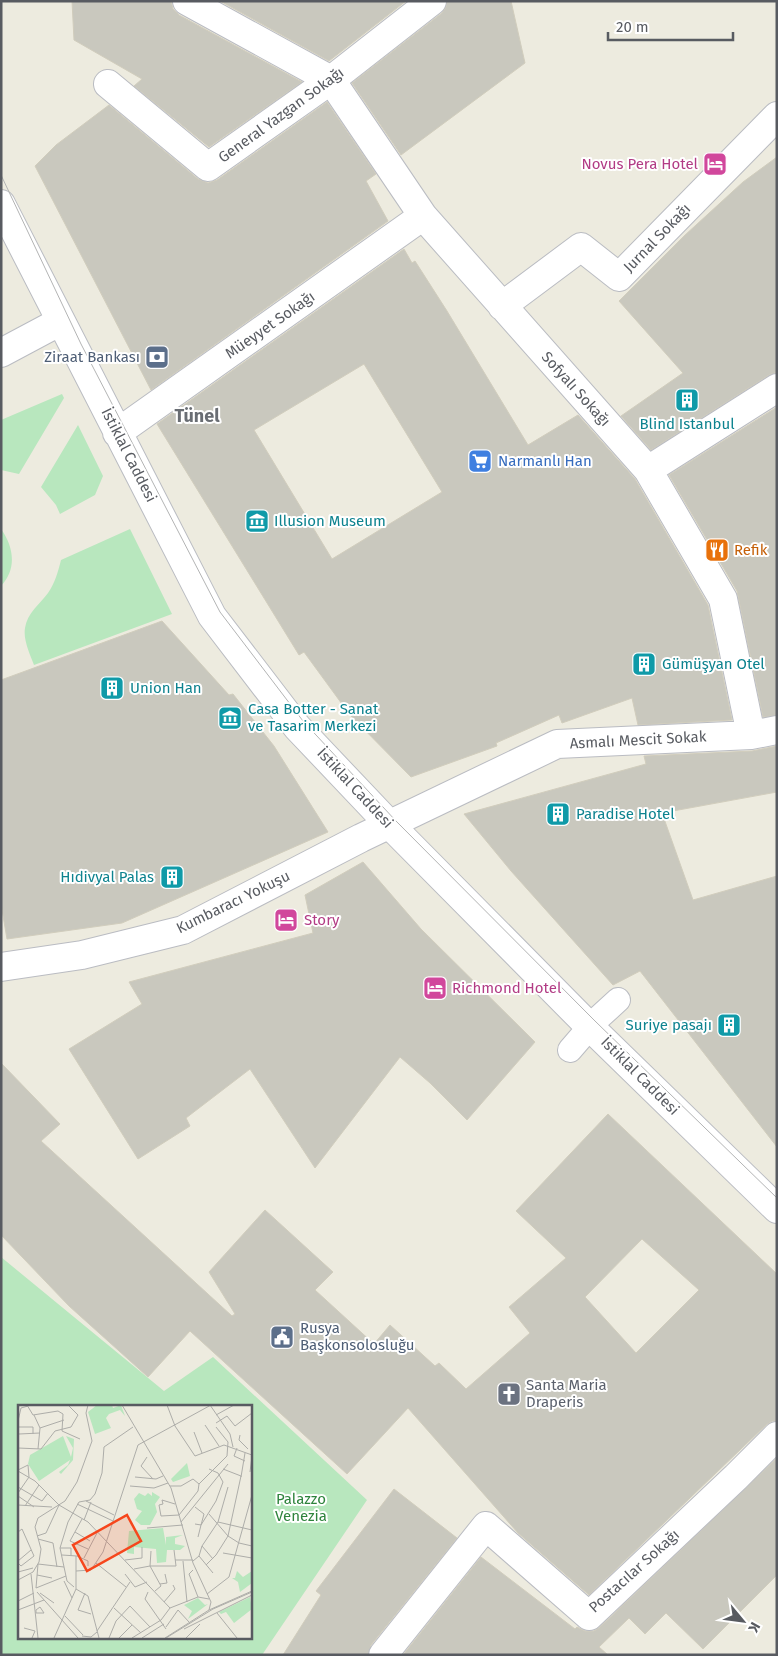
<svg xmlns="http://www.w3.org/2000/svg" width="778" height="1656" viewBox="0 0 778 1656" font-family="'Fira Sans',sans-serif">
<style>
.green{fill:#b8e7be;fill-rule:evenodd}
.building{fill:#c9c8be;stroke:#d1cdbd;fill-rule:evenodd}
.lines{fill:none;stroke-linecap:round;stroke-linejoin:round}
.lane-casing{stroke:#babcc2;stroke-width:26}
.street-casing{stroke:#babcc2;stroke-width:30}
.lane{stroke:#fff;stroke-width:24}
.street{stroke:#fff;stroke-width:28}
.tram{stroke:#b3b4b4;stroke-width:1}
.labels{text-anchor:middle;dominant-baseline:central;stroke-width:4;stroke-linejoin:round;paint-order:stroke}
.street-label{font-size:15px;fill:#585b61;stroke:#fff}
.hotel-label{font-size:15px;fill:#b23c85;stroke:#fff;text-anchor:start}
.service-label{font-size:15px;fill:#4e5e75;stroke:#fff;text-anchor:end}
.culture-label{font-size:15px;fill:#0d838f;stroke:#fff;text-anchor:start}
.shop-label{font-size:15px;fill:#366cbe;stroke:#fff;text-anchor:start}
.food-label{font-size:15px;fill:#c56008;stroke:#fff;text-anchor:start}
.worship-label{font-size:15px;fill:#5b616d;stroke:#fff;text-anchor:start}
.park-label{font-size:15px;fill:#2e833c;stroke:#fff}
.quarter-label{font-size:18px;font-weight:bold;fill:#696d73;stroke:#fff}
.inset-road{fill:none;stroke:#adada9;stroke-width:1}
.view{fill:#f6461c;fill-opacity:0.15;stroke:#f6461c;stroke-width:2.5}
.inset-edge{fill:none;stroke:#585b61;stroke-width:2.5}
</style>
<rect width="100%" height="100%" fill="#edebdf"/>
<path class="green" d="M62,394L64,398L19,474L1,470V420Z
M78,425L103,476L95,495L60,514L56,505L41,487Z
M1,529C14,547 17,569 1,586Z
M130,529L172,614L34,665C30,654 23,640 25,628C27,613 40,604 48,593C55,583 58,572 61,560Z
M1,1257L164,1391L213,1357L367,1500L262,1655H1ZM19,1406H250V1637H19Z"/>
<path class="building" d="M72,1H171L173,9L179,15L302,82L209,147L134,86L142,79L74,40Z
M220,1H406L329,61Z
M447,1H511L525,63L401,155L352,83L442,13L446,7Z
M327,102L376,174L366,181L388,221L151,390L35,166L56,145L109,105L198,179L208,183L217,180Z
M777,157V372L769,375L651,450L621,416L683,373L619,301L684,236L743,182Z
M404,249L412,263L415,261L447,311L528,445L578,415L635,479L708,605L732,720L638,725L632,698L562,723L559,715L496,743L497,746L411,777L350,715L304,652L299,655L157,424ZM364,364L442,492L332,559L254,430Z
M777,407V715L763,717L737,591L669,475Z
M162,621L229,695L233,694L274,746L328,832L122,923L7,939L1,904V680Z
M777,746V792L662,813L693,900L777,876V1147L640,971L613,985L511,871L464,814L646,764L644,756L752,751Z
M363,862L421,929L535,1042L467,1120L430,1083L400,1057L315,1168L250,1069L186,1118L190,1126L138,1159L69,1049L142,1004L129,982L313,933L305,895Z
M1,1063L60,1124L41,1141L232,1316L235,1314L209,1272L265,1210L333,1272L315,1290L374,1344L390,1325L435,1366L439,1363L466,1389L530,1333L509,1307L566,1258L516,1211L608,1114L777,1274V1421H772L766,1425L589,1595L518,1533L408,1408L347,1474L190,1331L148,1377L69,1306L1,1235ZM642,1239L699,1290L636,1353L585,1297Z
M777,1458V1575L703,1649L666,1613L645,1634L629,1618L599,1647L608,1655H403L481,1557L575,1629L577,1627L585,1631H594L600,1627Z
M394,1489L457,1538L371,1645L368,1655H283L321,1595L316,1591Z"/>
<g class="lines">
<g class="lane-casing">
<path id="lane" d="M570,1050L595,1021L618,1000"/>
</g>
<g class="street-casing">
<path id="street" d="M187,1L331,80L423,216L648,470L723,599L751,735
M108,84L208,167L331,80L432,1
M1,204L212,616L297,727L389,824L590,1027L777,1209
M502,306L581,247L619,277L777,116
M1,353L61,321
M117,433L423,216
M648,470L777,388
M1,967L82,955L183,930L361,838L557,744L751,735L777,730
M383,1655L486,1526L589,1616L736,1477L777,1436"/>
</g>
<use href="#lane" class="lane"/>
<use href="#street" class="street"/>
<path class="tram" d="M1,175L81,344L220,612L303,721L396,821L595,1021L777,1198"/>
</g>
<defs>
<g id="hotel-square" transform="scale(1.25)"><rect x="-9" y="-9" width="18" height="18" rx="4" fill="#d1479c" stroke="#fff"/><path d="M-6-4.5h1.5V1H6V5H4.5V3h-9V5H-6ZM-4 0a1.8 1.8 0 1 1 3.6 0ZM.5 0V-2.5h3Q6-2.5 6 0Z" fill="#fff"/></g>
<g id="bank-square" transform="scale(1.25)"><rect x="-9" y="-9" width="18" height="18" rx="4" fill="#5c6f8a" stroke="#fff"/><path d="M-6-4H6V4H-6ZM0-2.3a2.3 2.3 0 1 0 0 4.6a2.3 2.3 0 1 0 0-4.6Z" fill="#fff"/></g>
<g id="building-square" transform="scale(1.25)"><rect x="-9" y="-9" width="18" height="18" rx="4" fill="#0f9aa8" stroke="#fff"/><path d="M-4-6H4V6H1V3H-1V6H-4ZM-2.5-4.3h1.7v1.8h-1.7ZM.8-4.3h1.7v1.8H.8ZM-2.5-1h1.7V.8h-1.7ZM.8-1h1.7V.8H.8Z" fill="#fff"/></g>
<g id="supermarket-square" transform="scale(1.25)"><rect x="-9" y="-9" width="18" height="18" rx="4" fill="#3f7fe0" stroke="#fff"/><path d="M-6-5.5h2.5l.6 2H6L4.5 2H-2.5L-4.4-4H-6ZM-1.5 3.2a1.3 1.3 0 1 0 .1 0ZM3 3.2a1.3 1.3 0 1 0 .1 0Z" fill="#fff"/></g>
<g id="museum-square" transform="scale(1.25)"><rect x="-9" y="-9" width="18" height="18" rx="4" fill="#0f9aa8" stroke="#fff"/><path d="M0-6L6-3V-2H-6V-3ZM-5-1h2V3h-2ZM-1-1h2V3h-2ZM3-1h2V3H3ZM-6 4H6V6H-6Z" fill="#fff"/></g>
<g id="restaurant-square" transform="scale(1.25)"><rect x="-9" y="-9" width="18" height="18" rx="4" fill="#e8710a" stroke="#fff"/><path d="M-5-6h1v4h1v-4h1v4h1v-4h1v5L-1.5 .5V6h-2V.5L-5-1ZM5-6V6H3V1.5H1.5Q1.5-4 5-6Z" fill="#fff"/></g>
<g id="civic-square" transform="scale(1.25)"><rect x="-9" y="-9" width="18" height="18" rx="4" fill="#5c6f8a" stroke="#fff"/><path d="M-.6-6.5H3V-4.5H.6V-3L4-1V1h2V6H-6V1h2V-1L-.6-3ZM-1.2 2.5V6h2.4V2.5Z" fill="#fff"/></g>
<g id="church-square" transform="scale(1.25)"><rect x="-9" y="-9" width="18" height="18" rx="4" fill="#6b7280" stroke="#fff"/><path d="M-1.2-6h2.4v3.5h3.3v2.4h-3.3V6h-2.4V-.1h-3.3v-2.4h3.3Z" fill="#fff"/></g>
</defs>
<g fill-rule="evenodd">
<use href="#hotel-square" x="715" y="164"/>
<use href="#bank-square" x="157" y="357"/>
<use href="#building-square" x="687" y="400"/>
<use href="#supermarket-square" x="480" y="461"/>
<use href="#museum-square" x="257" y="521"/>
<use href="#restaurant-square" x="717" y="550"/>
<use href="#building-square" x="644" y="664"/>
<use href="#building-square" x="112" y="688"/>
<use href="#museum-square" x="230" y="718"/>
<use href="#building-square" x="558" y="814"/>
<use href="#building-square" x="172" y="877"/>
<use href="#hotel-square" x="286" y="920"/>
<use href="#hotel-square" x="435" y="988"/>
<use href="#building-square" x="729" y="1025"/>
<use href="#civic-square" x="282" y="1337"/>
<use href="#church-square" x="509" y="1394"/>
</g>
<g class="labels">
<g class="street-label">
<text transform="translate(281 115) rotate(-36)">General Yazgan Sokağı</text>
<text transform="translate(657 238) rotate(-46)">Jurnal Sokağı</text>
<text transform="translate(270 325) rotate(-35)">Müeyyet Sokağı</text>
<text transform="translate(576 389) rotate(48)">Sofyalı Sokağı</text>
<text transform="translate(129 455) rotate(63)">İstiklal Caddesi</text>
<text transform="translate(638 740) rotate(-3)">Asmalı Mescit Sokak</text>
<text transform="translate(355 788) rotate(47)">İstiklal Caddesi</text>
<text transform="translate(233 902) rotate(-26)">Kumbaracı Yokuşu</text>
<text transform="translate(640 1076) rotate(45)">İstiklal Caddesi</text>
<text transform="translate(634 1571) rotate(-42)">Postacılar Sokağı</text>
</g>
<g class="hotel-label">
<text x="698" y="164" text-anchor="end">Novus Pera Hotel</text>
<text x="304" y="920">Story</text>
<text x="452" y="988">Richmond Hotel</text>
</g>
<g class="service-label">
<text x="140" y="357">Ziraat Bankası</text>
<text x="300" y="1328" text-anchor="start">Rusya<tspan x="300" dy="17">Başkonsolosluğu</tspan></text>
</g>
<g class="culture-label">
<text x="687" y="424" text-anchor="middle">Blind Istanbul</text>
<text x="274" y="521">Illusion Museum</text>
<text x="662" y="664">Gümüşyan Otel</text>
<text x="130" y="688">Union Han</text>
<text x="248" y="709">Casa Botter - Sanat<tspan x="248" dy="17">ve Tasarim Merkezi</tspan></text>
<text x="576" y="814">Paradise Hotel</text>
<text x="154" y="877" text-anchor="end">Hıdivyal Palas</text>
<text x="712" y="1025" text-anchor="end">Suriye pasajı</text>
</g>
<g class="shop-label">
<text x="498" y="461">Narmanlı Han</text>
</g>
<g class="food-label">
<text x="734" y="550">Refik</text>
</g>
<g class="worship-label">
<text x="526" y="1385">Santa Maria<tspan x="526" dy="17">Draperis</tspan></text>
</g>
<g class="park-label">
<text x="301" y="1499">Palazzo<tspan x="301" dy="17">Venezia</tspan></text>
</g>
<g class="quarter-label">
<text x="197" y="416">Tünel</text>
</g>
</g>
<g transform="translate(18 1405)">
<rect width="234" height="234" fill="#edebdf"/>
<path d="M79,0H94L95,3L103,0L107,11L102,5L91,9L88,13L93,23L77,29L70,7ZM45,31L53,52L55,43L48,31L56,34L55,55L43,69L41,67L50,60L52,55L21,76L10,59L12,50ZM169,58L172,71L155,77L153,74ZM134,87L142,92L137,99L139,107L132,120H123L117,115L124,106L119,104L116,94L121,88L127,91L130,88L134,91ZM145,123L148,140V132L165,130L157,133V139L167,141L162,145H149L148,157L139,158L138,144L116,142V149L109,148L111,126ZM219,166L225,172L234,166V178L222,187L220,177L214,173H217ZM232,192L234,204L216,218L208,207L203,209L201,207ZM180,193L187,200L190,199L170,214L174,206L166,200Z" fill="#b8e7be"/>
<path class="inset-road" d="M9,0L15,10L40,6L45,9L44,26L62,34M104,0L153,83L161,110M149,0L157,21L177,51L206,40L234,50M192,0L212,29L215,42M16,10L22,23L20,44M198,10L216,0M0,16L3,3L10,1M198,18L209,11L217,21L234,8M187,20L201,41M0,22H15V29M0,22V41M22,23L46,15M176,27L184,48M1,29L22,28M222,30L221,35L230,44M0,43L23,44L37,26L53,22L60,10L50,0M219,43L216,51L227,56M129,52L123,61L135,74M205,64L223,71M0,65L10,60L11,72L0,88M0,66L17,76L41,100L70,117L152,203M232,67L234,51M117,72L138,74L145,71M223,72L227,48M181,79L209,51L210,37L198,22M112,81L136,83L150,78M152,81H163L175,74L181,79M0,82L24,96L30,88M0,91L16,102M68,96L96,110M59,99L95,116M157,99L144,95L145,99L141,100L143,111L161,110M0,100L34,102M7,101L21,80M177,102L186,109L183,120L177,119M191,109L210,131L221,138L234,141M161,110L180,86L181,79M161,110L175,158L193,197L191,205M64,114L52,136L70,144M66,115L73,97M163,117L210,59M200,117L234,125M129,123L165,120M0,127L4,124L16,151L3,161L0,158M57,127L72,136M19,131L28,128L41,100M180,132L183,120L198,96L205,77L200,68L191,64M20,134L35,138L39,162M184,141L195,154M42,143H53V151M133,146L132,161H158L156,145M205,148L234,153M44,150L59,151L70,156V161M181,151L195,168M66,153L79,128M107,155L124,153V142M157,155H175M0,156L13,145M165,156L169,197M175,156L181,151L184,141L200,117L210,82M78,158L108,182M188,160L198,150L210,131L223,71M116,164L132,161L143,181L137,186M175,165L171,169L180,192M58,166L73,165L85,147L120,40L193,0M0,167L15,163M13,169L20,233M107,169L117,182L129,177M19,170L34,173M0,175L15,167L21,157L23,144L17,122L20,113L47,96L59,77L74,36L68,8L70,0M46,176L54,193M142,179L149,178L147,169M56,182L49,176L42,143L50,117L61,97L72,95L77,89L84,68L86,42L115,22M18,183L20,159L46,162M18,183L48,171M58,184L70,191L81,233M19,187L60,233M130,187L127,194L148,224M22,188L36,198M67,188L60,205L73,209M189,189L211,172L234,90M0,196L16,188M146,197L157,184L155,180M22,202L26,208H18V205ZM96,203L123,228M152,203L180,192L191,194M0,205L26,195M160,205L171,217M199,208L219,233M47,211L65,230M148,222L160,205M6,223L17,226L14,233M166,224L234,190M79,226L112,177M64,231L73,232L79,227M36,233L58,184V151M91,233L98,216L112,201L132,222M101,233L114,220M114,233L143,215L152,203M124,233L146,219M147,233L191,205L234,186M148,233L195,204L234,187M168,233L182,219"/>
<path class="view" d="M109,110L123,136L69,166L55,140Z"/>
<rect width="234" height="234" class="inset-edge"/>
</g>
<rect width="778" height="1656" fill="none" stroke="#585b61" stroke-width="5"/>
<g transform="translate(743 1621) rotate(119)" stroke="#ffffff" stroke-width="4" paint-order="stroke">
<path d="M0-4L9 19L0 12L-9 19Z" fill="#585b61"/>
<text y="-8" font-size="14" font-weight="bold" text-anchor="middle" fill="#585b61">K</text>
</g>
<path d="M608 32v8h125v-8" fill="none" stroke="#585b61" stroke-width="2.5"/>
<text x="616" y="32" font-size="15" fill="#585b61" stroke="#ffffff" stroke-width="4" paint-order="stroke">20 m</text>
</svg>
